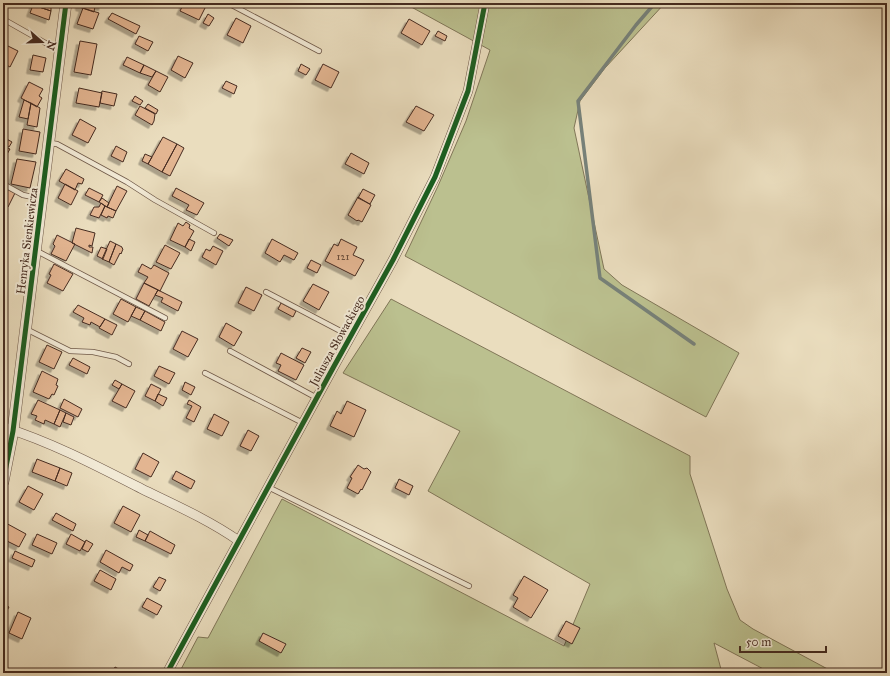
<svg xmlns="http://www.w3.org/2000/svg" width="890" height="676" viewBox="0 0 890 676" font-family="'IM FELL Great Primer',serif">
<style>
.green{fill:#bbc08f;stroke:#807658}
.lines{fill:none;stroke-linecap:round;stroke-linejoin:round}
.stream{stroke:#778179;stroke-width:3.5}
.building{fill:#e3b591;stroke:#452b20;filter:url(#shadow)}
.service-casing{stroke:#6e5848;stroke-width:6}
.minor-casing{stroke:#6e5848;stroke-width:10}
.tertiary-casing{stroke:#6e5848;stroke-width:12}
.path{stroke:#452b20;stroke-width:2;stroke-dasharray:1 2;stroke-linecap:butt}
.service{stroke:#f1e9d5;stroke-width:4.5}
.minor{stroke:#f1e9d5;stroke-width:9}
.tertiary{stroke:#f1e9d5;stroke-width:11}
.cycleway-casing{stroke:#f1e9d5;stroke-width:8}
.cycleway{stroke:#1b5e20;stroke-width:5}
.labels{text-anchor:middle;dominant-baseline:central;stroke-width:4;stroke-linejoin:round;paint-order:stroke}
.number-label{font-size:10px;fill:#6c4e3c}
.street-label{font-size:12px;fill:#452b20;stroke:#f1e9d5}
</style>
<defs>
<filter id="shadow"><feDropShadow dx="-3.5" dy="3.5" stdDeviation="0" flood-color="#0004"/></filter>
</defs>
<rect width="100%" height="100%" fill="#eaddbe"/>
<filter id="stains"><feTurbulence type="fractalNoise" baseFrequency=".005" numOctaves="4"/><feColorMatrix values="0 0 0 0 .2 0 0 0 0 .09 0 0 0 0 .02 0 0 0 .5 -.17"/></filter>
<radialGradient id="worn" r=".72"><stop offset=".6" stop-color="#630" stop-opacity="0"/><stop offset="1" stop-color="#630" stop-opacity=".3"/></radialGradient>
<path class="green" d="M404,3H665L605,68L580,101L574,128L604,269L622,285L739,353L706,417L405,256L438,186L466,121L490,50Z
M391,299L690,456V474L727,589L740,620L753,629L835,673H771L714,643L722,673H179L198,637L208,638L282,499L564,646L590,584L428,491L460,431L343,373Z"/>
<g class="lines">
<path class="stream" d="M655,3L636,25L578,101L600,278L694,344"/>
</g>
<path class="building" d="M33,3H50L49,4L51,5V11L33,5Z
M79,3H103L102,7L95,6L94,12L79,7Z
M184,3H205L207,4L199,20L180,11Z
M33,5L51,11L49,20L30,13Z
M83,8L99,13L93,29L77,24Z
M112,13L140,26L136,34L108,19Z
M208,14L214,18L209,26L203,23Z
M236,18L251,26L243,43L227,35Z
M409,19L430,31L422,45L401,33Z
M438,31L447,36L445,41L435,36Z
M139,36L153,42L148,51L135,44Z
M80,41L97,44L91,75L74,72Z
M4,44L18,51L10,67L3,63Z
M33,55L46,58L43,72L30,70Z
M178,56L193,63L185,78L171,70Z
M127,57L144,65L140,73L123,65Z
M301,64L310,69L306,75L298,71Z
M323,64L339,72L331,88L315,80Z
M144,65L156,71L152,77L140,73Z
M156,71L168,77L160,92L148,85Z
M226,81L237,86L234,94L222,88Z
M29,82L43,89L39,96L42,98L37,107L21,98Z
M79,88L102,93L99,107L76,103Z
M102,91L117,94L114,106L100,103Z
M135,96L143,101L140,105L132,101Z
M24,100L31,103L28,119L19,117Z
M31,103L40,108L37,127L27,125Z
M148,104L158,110L156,114L145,108Z
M140,106L155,114L154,121L152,125L135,115Z
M416,106L434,115L424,131L406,122Z
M80,119L96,128L88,143L72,135Z
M23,129L40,132L36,154L19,151Z
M3,137L12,142L9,147L3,144Z
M163,137L177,144L162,172L148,164Z
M177,144L184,148L170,176L162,172Z
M3,146L10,149L3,161Z
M116,146L127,152L123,162L111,156Z
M351,153L369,163L364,174L345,164Z
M145,154L152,157L148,164L142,161Z
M17,159L36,162L30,188L11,184Z
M66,169L84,179L82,184L78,183L75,190L59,181Z
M65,184L78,191L71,205L58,198Z
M117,186L127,191L116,211L107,207Z
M3,187L15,193L8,207L3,204Z
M89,188L103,195L99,202L85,195Z
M176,188L204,203L197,215L186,210L189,205L172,196Z
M363,189L375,195L370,204L358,198Z
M358,197L371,205L362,222L358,220L357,221L348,215Z
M102,198L109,203L107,207L99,202Z
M101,203L105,206L99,218L90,215L94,207H99Z
M105,206L116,211L113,218L108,216L107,218L101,215Z
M186,222L190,225L189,228L194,231L185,247L170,240L178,223L183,226Z
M76,228L95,233L92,246L89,245V247H93L92,253L72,243Z
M220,234L233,240L229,246L217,238Z
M57,235L75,244L66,261L51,254L55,246L53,244Z
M189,239L195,242L191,251L185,247Z
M272,239L298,253L294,260L284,255L280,262L265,253Z
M341,239L357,247L353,255L364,260L355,276L325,261L334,244L338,246Z
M110,241L116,244L109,262L102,259Z
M116,244L122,247V248L123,249L121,254L120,253L114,265L109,262Z
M165,245L180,253L171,269L156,262Z
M213,246L223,251L216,265L202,257L206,249L210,251Z
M101,247L107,249L103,259L97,256Z
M311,260L321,265L317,273L307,268Z
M54,264L73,274L63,291L47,283L51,275L49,274Z
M142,264L151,269L154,265L169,273L160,291L144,283L148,277L138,272Z
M144,283L158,290L149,306L136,299Z
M313,284L329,292L319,310L303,301Z
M246,287L262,295L254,311L238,303Z
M158,290L182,302L178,311L161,302L163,298L155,295Z
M121,299L136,307L128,322L113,314Z
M281,303L296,311L293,317L278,309Z
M78,305L105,319L100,327L91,322L90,325L82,322L84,318L73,312Z
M136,307L145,311L140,320L131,316Z
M145,311L165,322L161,331L140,320Z
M105,319L117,325L112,335L99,328Z
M226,323L242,332L234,346L219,337Z
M182,331L198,339L188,357L173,349Z
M47,345L62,352L54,369L39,362Z
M302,348L311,352L305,363L296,358Z
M281,353L304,365L296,380L278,371L281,365L276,363Z
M73,358L90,367L87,374L69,365Z
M159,366L175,373L169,384L154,376Z
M42,371L58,379L56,385L58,386L54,395L52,394L49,399L33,392Z
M115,380L122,384L119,389L112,385Z
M185,382L195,387L191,395L182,390Z
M122,384L135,391L126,408L112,401Z
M151,384L161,389L155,401L145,396Z
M158,394L167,398L163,406L155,401Z
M64,399L82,409L78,417L60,408Z
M38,400L60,410L54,424L45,420L44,424L35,420L37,416L31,414Z
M189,400L201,407L194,422L186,418L192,406L187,404Z
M347,401L366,410L354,437L330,426L337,411L341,414Z
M60,410L66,413L60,427L54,424Z
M66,413L74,417L71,425L63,422Z
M214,414L229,422L222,436L207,429Z
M248,430L259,436L251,451L240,446Z
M143,453L159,462L151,477L135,469Z
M37,459L60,468L55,481L32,472Z
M358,465L364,469L367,468L371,472L362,490L361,489L358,494L347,488L352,478L350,477Z
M60,468L72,473L67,486L55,481Z
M176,471L195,481L191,489L172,479Z
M399,479L413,486L409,495L395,488Z
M28,486L43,494L34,510L19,502Z
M123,506L140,515L131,532L114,523Z
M56,513L76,524L73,531L52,520Z
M4,522L26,534L19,547L3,539Z
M139,530L148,535L145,541L136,537Z
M150,531L175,545L171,554L145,541Z
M37,534L57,543L52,554L32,545Z
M71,534L85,542L80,551L66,544Z
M86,540L93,544L88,552L82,549Z
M106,550L133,565L130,571L122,567L119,573L100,562Z
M15,551L35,560L32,567L12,558Z
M100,570L116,579L111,590L94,581Z
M524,576L548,590L531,618L513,607L518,598L513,595Z
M159,577L166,580L160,591L153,587Z
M147,598L162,606L157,615L142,607Z
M3,604L9,607L4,616L3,615Z
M18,612L31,618L22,639L9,633Z
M566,621L580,628L572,644L558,636Z
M263,633L286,644L281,653L259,641Z
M115,667L126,673H112Z"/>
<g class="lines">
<g class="service-casing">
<path id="service" d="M228,3L319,51
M3,19L49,45L61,46
M50,143L57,144L127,182L155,200L214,233
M3,184L23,195L42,199
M35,250L165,318
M266,292L350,336
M26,329L70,351L93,352L116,357L129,364
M230,351L317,398
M205,373L303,423
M268,487L469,586"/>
</g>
<g class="minor-casing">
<path id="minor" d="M3,427C51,442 97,466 142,489C175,505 209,520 239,541
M167,673L333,368L393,260L435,177L468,91L485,3"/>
</g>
<g class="tertiary-casing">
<path id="tertiary" d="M3,482L13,431L66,3"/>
</g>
<path class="path" d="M3,504L7,492"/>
<use href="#service" class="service"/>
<use href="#minor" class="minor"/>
<use href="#tertiary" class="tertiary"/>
<g class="cycleway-casing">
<path id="cycleway" d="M3,482L13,431L66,3
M167,673L333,368L393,260L435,177L468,91L485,3"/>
</g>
<use href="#cycleway" class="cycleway"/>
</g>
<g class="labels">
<g class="number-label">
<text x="343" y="257">121</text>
</g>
<g class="street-label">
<text transform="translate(27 241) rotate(-83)">Henryka Sienkiewicza</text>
<text transform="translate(337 341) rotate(-61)">Juliusza Słowackiego</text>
</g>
</g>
<rect width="890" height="676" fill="none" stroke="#eaddbe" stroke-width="16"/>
<rect x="4" y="4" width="882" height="668" fill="none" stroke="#452b20" stroke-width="2"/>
<rect x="8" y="8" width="874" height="660" fill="none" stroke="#452b20"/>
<g transform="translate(42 42) rotate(110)" stroke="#f1e9d5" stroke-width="3" paint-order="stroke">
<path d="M0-3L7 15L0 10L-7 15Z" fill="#452b20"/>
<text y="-6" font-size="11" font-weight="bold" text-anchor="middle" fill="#452b20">N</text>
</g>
<path d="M740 646v6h86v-6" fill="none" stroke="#452b20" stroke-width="2"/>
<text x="746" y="646" font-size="12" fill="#452b20" stroke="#f1e9d5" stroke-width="3" paint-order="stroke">50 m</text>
<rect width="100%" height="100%" filter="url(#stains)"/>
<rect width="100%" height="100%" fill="url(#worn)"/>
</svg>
